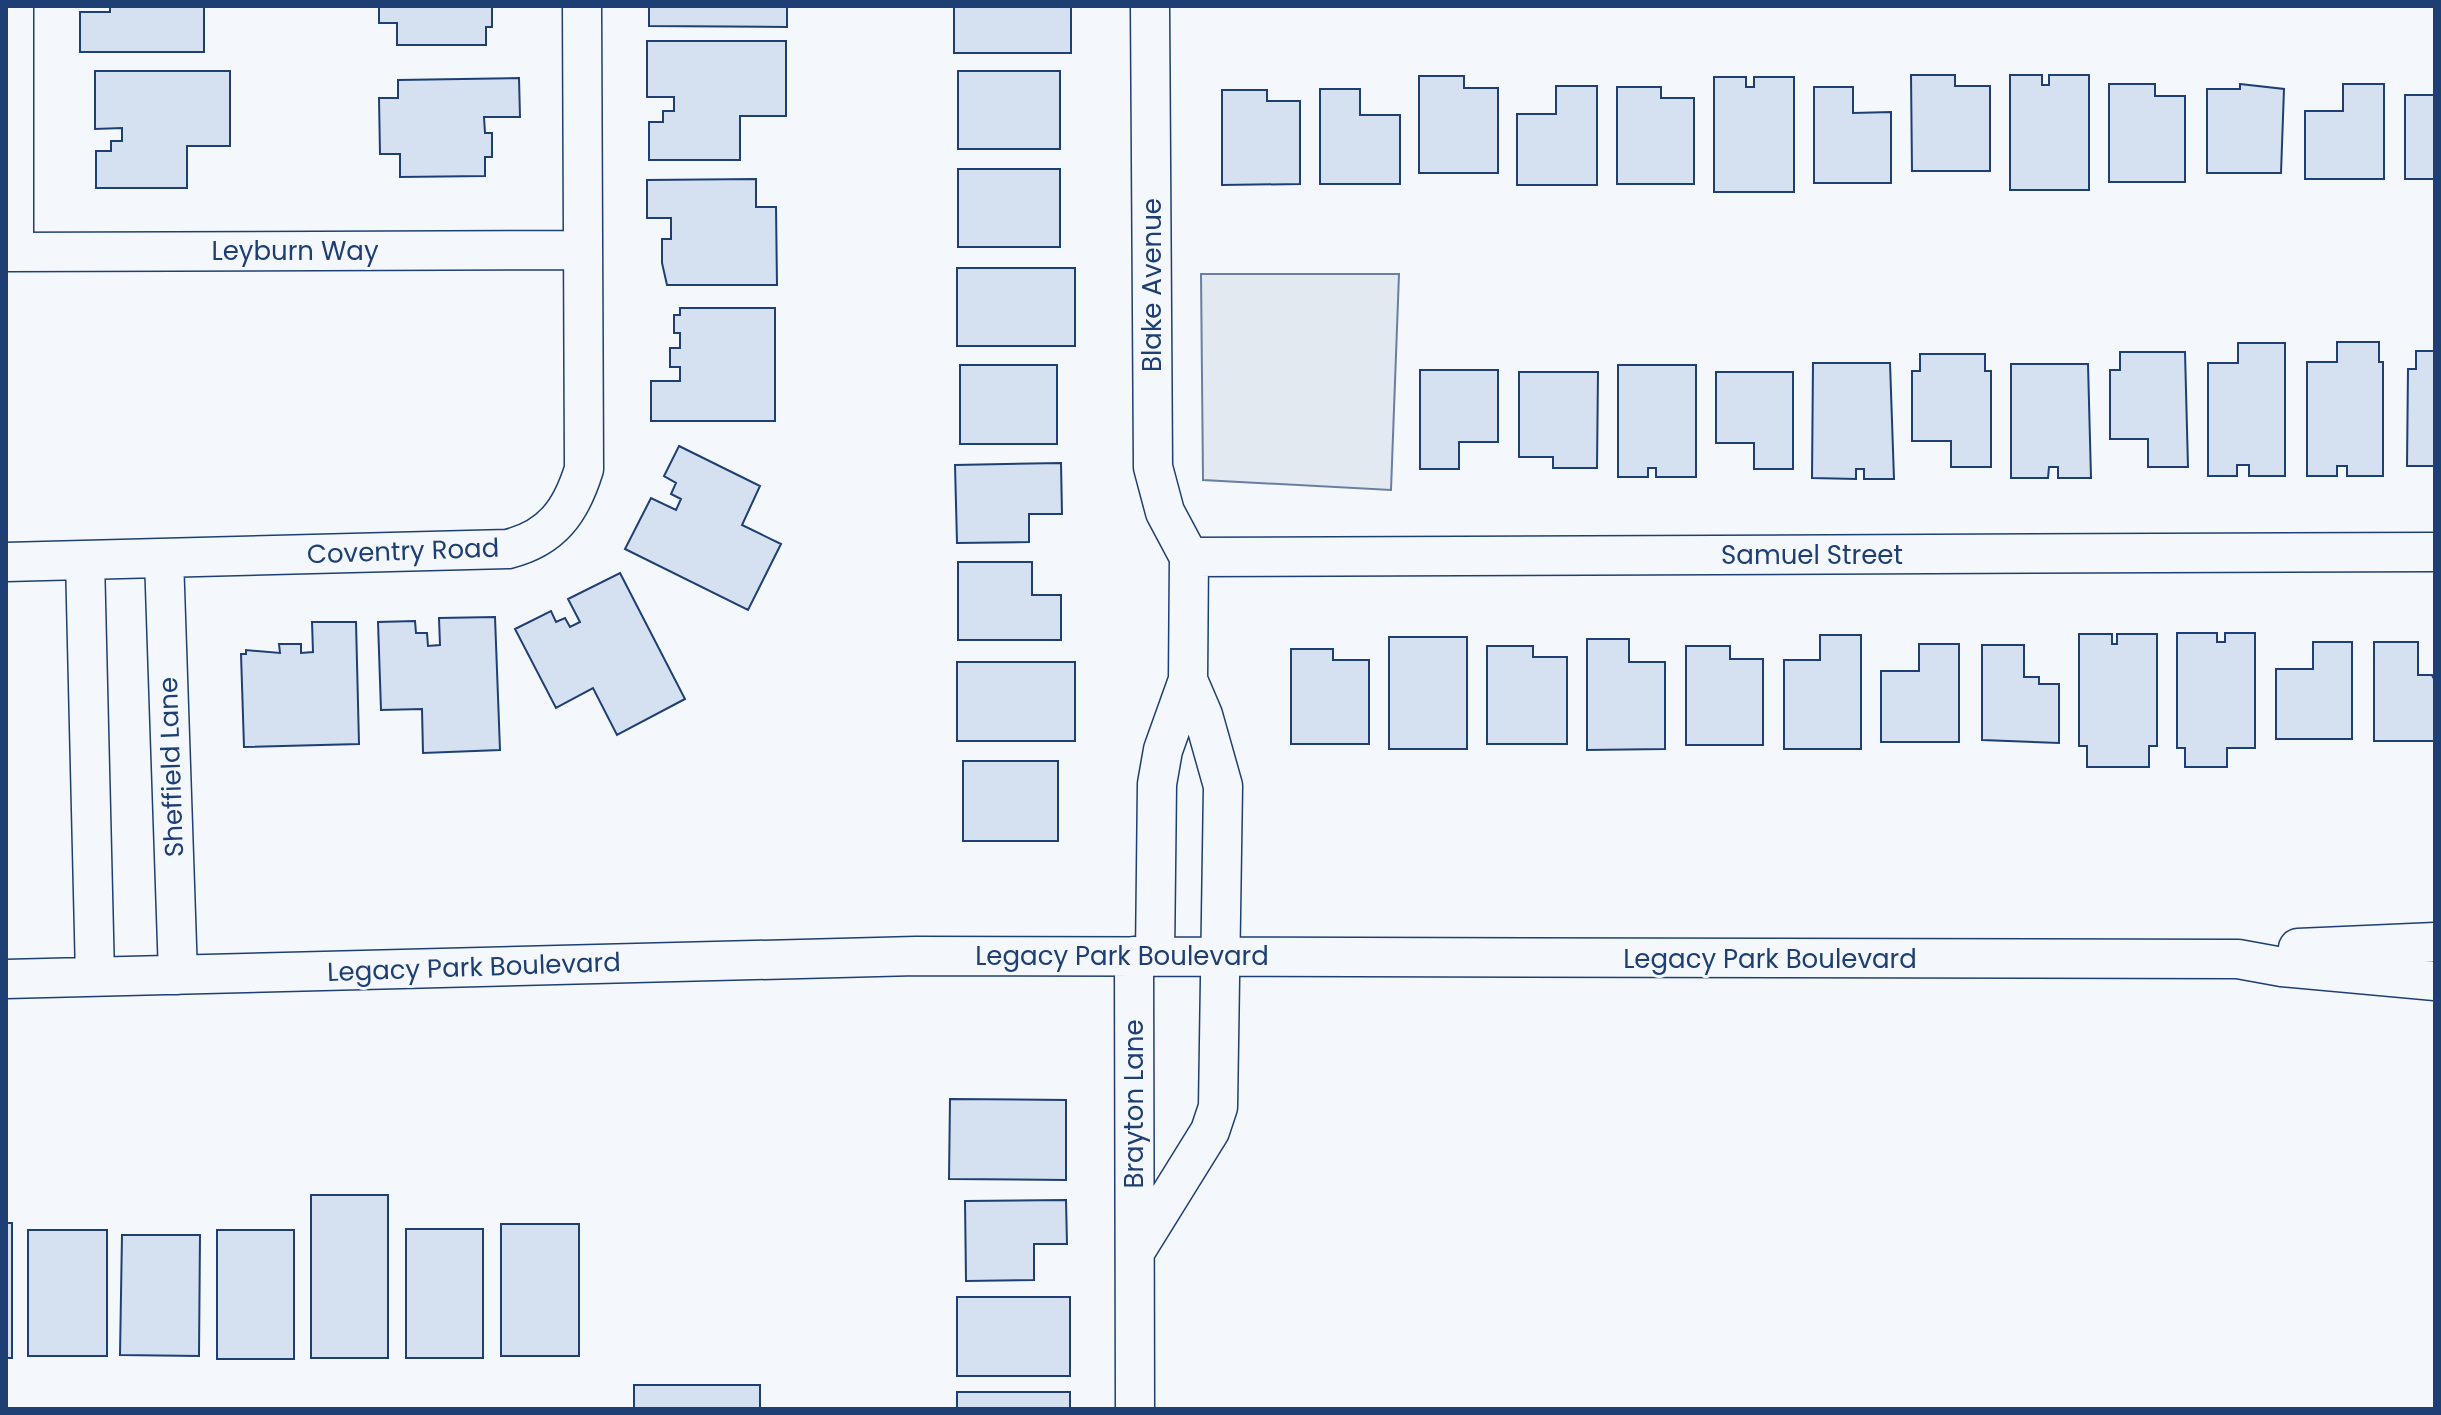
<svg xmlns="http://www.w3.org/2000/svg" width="2441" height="1415" viewBox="0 0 2441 1415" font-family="Poppins,sans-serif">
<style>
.green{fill:#e3e9f0;stroke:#687fa3;stroke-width:2}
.building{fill:#d5e0f0;stroke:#1d3f73;stroke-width:2}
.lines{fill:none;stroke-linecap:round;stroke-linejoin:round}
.minor-casing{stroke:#1d3f73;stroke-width:41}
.minor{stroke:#f4f7fb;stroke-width:38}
.labels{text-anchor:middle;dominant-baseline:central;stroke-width:6;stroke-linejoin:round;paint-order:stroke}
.street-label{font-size:26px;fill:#1d3f73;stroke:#f4f7fb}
</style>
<rect width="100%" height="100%" fill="#f4f7fb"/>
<path class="green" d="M1201,274H1399L1391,490L1203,480Z"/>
<path class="building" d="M110,6H204V52H80V12H110Z
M379,6H492V27H486V45H397V23H379Z
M649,6H787V27L649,26Z
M954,6H1071V53H954Z
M647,41H786V116H740V160H649V122H663V111H674V97H647Z
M95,71H230V146H187V188H96V151H111V141H122V128L95,129Z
M958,71H1060V149H958Z
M1911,75H1955V86H1990V171H1912Z
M2010,75H2042V85H2049V75H2089V190H2010Z
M1419,76H1464V88H1498V173H1419Z
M1714,77H1746V87H1754V77H1794V192H1714Z
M519,78L520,117H484L485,133H492V157H485V176L400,177V154H380L379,98H398V80Z
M2109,84H2155V96H2185V182H2109Z
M2240,84L2284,89L2281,173H2207V89H2240Z
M2343,84H2384V179H2305V111H2343Z
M1556,86H1597V185H1517V114H1556Z
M1617,87H1661V98H1694V184H1617Z
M1814,87H1853V113L1891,112V183H1814Z
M1320,89H1360V115H1400V184H1320Z
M1222,90H1267V101H1300V184L1222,185Z
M2405,95H2435V179H2405Z
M958,169H1060V247H958Z
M756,179V207H776L777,285H667L662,263V239H671V218H647V180Z
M957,268H1075V346H957Z
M680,308H775V421H651V381H680V367H670V348H680V333H674V315H680Z
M2337,342H2379V362H2383V476H2347V466H2337V476H2307V362H2337Z
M2238,343H2285V476H2249V465H2237V476H2208V363H2238Z
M2416,351H2435V466H2407L2408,369H2416Z
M2120,352H2185L2188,467H2148V439H2110V370H2120Z
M1920,354H1985V371H1991V467H1951V441H1912V371H1920Z
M1813,363H1890L1894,479H1864V469H1856V479L1812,478Z
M2011,364H2088L2091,478H2058V467H2049L2048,478H2011Z
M960,365H1057V444H960Z
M1618,365H1696V477H1656V468H1648V477H1618Z
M1420,370H1498V442H1459V469H1420Z
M1519,372H1598L1597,468H1553V457H1519Z
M1716,372H1793V469H1754V443H1716Z
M679,446L760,486L742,525L781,544L748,610L625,549L651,498L676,510L681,499L671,494L676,483L664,476Z
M1061,463L1062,514H1029V542L957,543L955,465Z
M958,562H1032V595H1061V640H958Z
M620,573L685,699L617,735L593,688L556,708L515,629L551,611L556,622L565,618L570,627L580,622L568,599Z
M495,617L500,750L423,753L422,709L381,710L378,622L415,621L416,633H427L428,646L440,645L439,618Z
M312,622H356L359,744L244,747L241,654H246V650L280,653L279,644H301V653L313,652Z
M2177,633H2217V642H2225V633H2255V748H2227V767H2185V748H2177Z
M2079,634H2112V644H2117V634H2157V746H2149V767H2087V746H2079Z
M1820,635H1861V749H1784V660H1820Z
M1389,637H1467V749H1389Z
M1587,639H1629V662H1665V749L1587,750Z
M2313,642H2352V739H2276V669H2313Z
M2374,642H2418V675H2432L2435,681V741H2374Z
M1919,644H1959V742H1881V671H1919Z
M1982,645H2024V677H2039V684H2059V743L1982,740Z
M1487,646H1533V657H1567V744H1487Z
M1686,646H1730V659H1763V745H1686Z
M1291,649H1333V660H1369V744H1291Z
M957,662H1075V741H957Z
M963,761H1058V841H963Z
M950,1099L1066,1100V1180L949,1179Z
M311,1195H388V1358H311Z
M1066,1200L1067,1244H1034V1280L966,1281L965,1201Z
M6,1223H12V1358H6Z
M501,1224H579V1356H501Z
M406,1229H483V1358H406Z
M28,1230H107V1356H28Z
M217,1230H294V1359H217Z
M122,1235H200L199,1356L120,1355Z
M957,1297H1070V1376H957Z
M634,1385H760V1409H634Z
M957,1392H1070V1409H957Z"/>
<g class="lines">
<g class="minor-casing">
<path id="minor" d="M14,6V252
M1150,6L1153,467L1165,512L1189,557L1188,680L1163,750L1157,784L1155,956
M6,252L583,250
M1189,557L2435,552
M164,558L178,975
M85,560L95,976
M6,562L508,549C552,538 571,511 584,469L582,6
M2298,948L2435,942
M1134,956L1135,1409
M6,979L916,956L2238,959L2282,967L2435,981
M1135,1252L1210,1131L1218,1107L1223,786L1203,715L1188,680"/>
</g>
<use href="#minor" class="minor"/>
</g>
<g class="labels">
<g class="street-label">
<text x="295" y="251">Leyburn Way</text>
<text transform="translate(1152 285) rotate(-90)">Blake Avenue</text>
<text transform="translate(403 551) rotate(-2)">Coventry Road</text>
<text x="1812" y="555">Samuel Street</text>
<text transform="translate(171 767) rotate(-92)">Sheffield Lane</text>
<text x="1122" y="956">Legacy Park Boulevard</text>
<text x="1770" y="959">Legacy Park Boulevard</text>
<text transform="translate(474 967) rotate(-2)">Legacy Park Boulevard</text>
<text transform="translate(1134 1104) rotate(-90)">Brayton Lane</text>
</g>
</g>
<rect width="2441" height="1415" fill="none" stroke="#1d3f73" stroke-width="16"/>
</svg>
